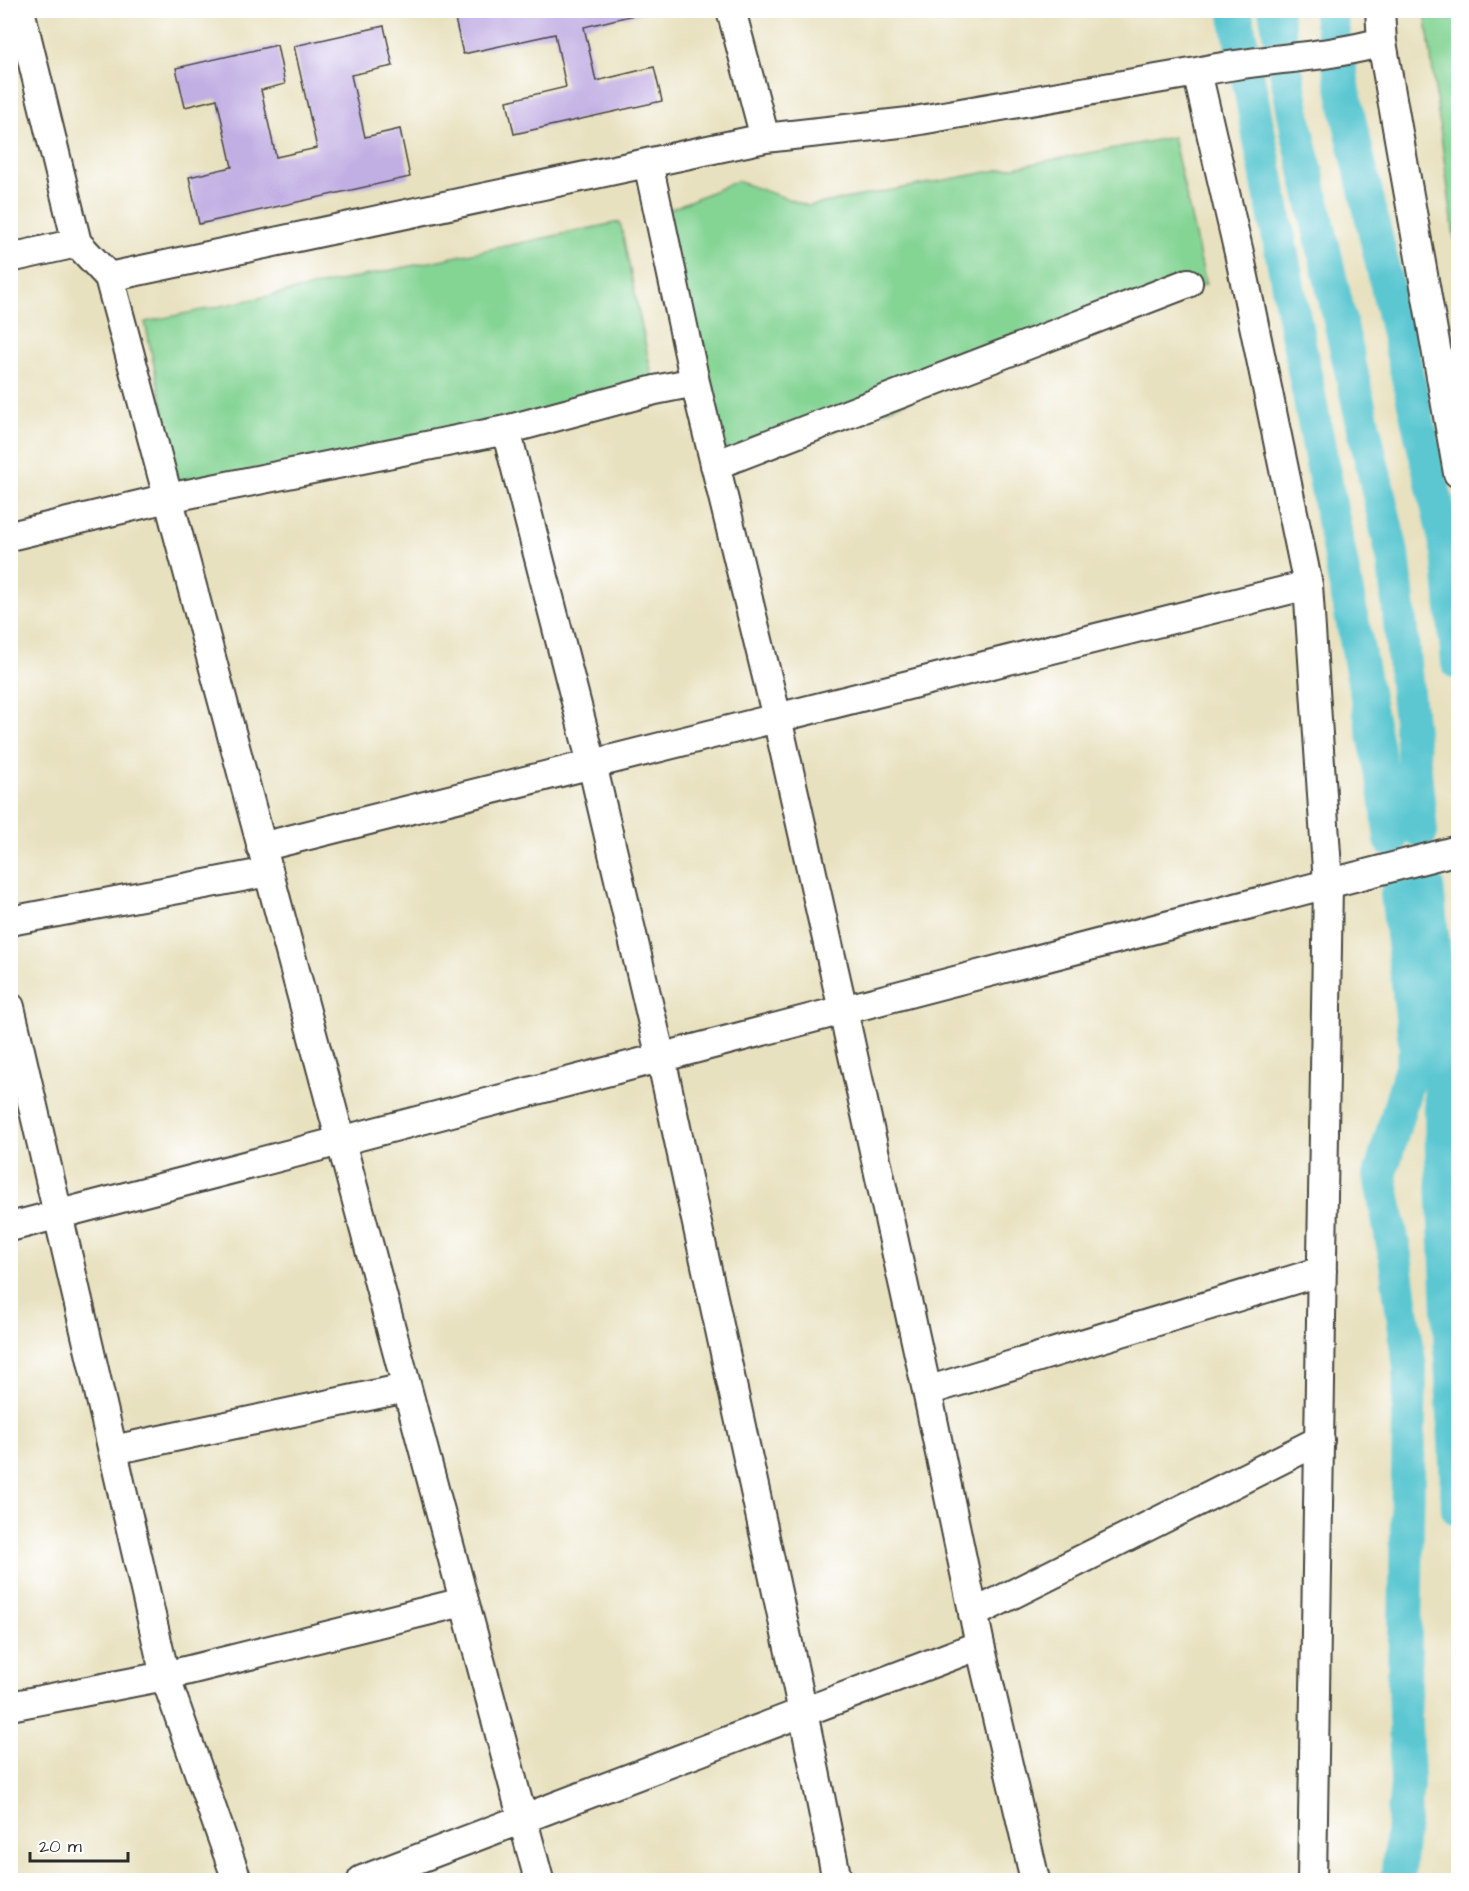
<svg xmlns="http://www.w3.org/2000/svg" width="1469" height="1891" viewBox="0 0 1469 1891" font-family="'Architects Daughter',sans-serif">
<style>
.green{fill:#84d494;stroke:#588060;stroke-width:1.5}
.lines{fill:none;stroke-linecap:round;stroke-linejoin:round}
.canal{stroke:#5bc7d1;stroke-width:34}
.building{fill:#c1aee3}
.street-casing{stroke:#474641;stroke-width:32}
.street{stroke:#fff;stroke-width:28}
</style>
<rect width="100%" height="100%" fill="#fff"/>
<filter id="ink" filterUnits="userSpaceOnUse"><feTurbulence type="fractalNoise" baseFrequency=".0167" numOctaves="2"/><feDisplacementMap in="SourceGraphic" scale="12" xChannelSelector="R" yChannelSelector="G"/><feConvolveMatrix kernelMatrix="1 2 1 2 8 2 1 2 1" color-interpolation-filters="sRGB"/></filter>
<filter id="wash" filterUnits="userSpaceOnUse"><feTurbulence type="fractalNoise" baseFrequency=".008" numOctaves="4" result="noise"/><feDisplacementMap in="SourceGraphic" scale="24" xChannelSelector="R" yChannelSelector="G"/><feGaussianBlur stdDeviation="1.35" result="paint"/><feColorMatrix in="noise" values="0 0 0 0 0 0 0 0 0 0 0 0 0 0 0 0 0 1.4 0 .05"/><feComposite in="paint" operator="in"/></filter>
<g filter="url(#wash)">
<rect width="100%" height="100%" fill="#e8e1bf"/>
<path class="green" d="M1425,11H1458V267Z
M1173,137L1206,284L731,471L666,211L737,181L808,206Z
M620,222L655,390L180,490L145,322Z"/>
<g class="lines">
<path class="canal" d="M1235,10L1386,796L1391,840
M1275,10L1297,130L1394,562L1421,832
M1329,10L1349,119L1448,553L1458,663
M1427,886L1438,993L1442,1159L1458,1509
M1397,1880L1407,1785L1404,1686L1410,1368L1395,1256L1380,1176L1416,1050L1397,894"/>
</g>
<g id="blocks">
<path class="building" d="M453,10H654L584,27L596,81L654,67L662,101L514,134L507,101L566,87L555,34L463,54Z
M384,26L393,66L351,75L365,137L400,129L410,177L199,224L189,177L232,167L217,99L185,107L176,68L277,45L285,84L261,90L276,157L317,148L294,46Z"/>
</g>
</g>
<g filter="url(#ink)">
<use href="#blocks" fill-opacity="0" stroke="#474641" stroke-width="1.5"/>
<g class="lines">
<g class="street-casing">
<path id="street" d="M20,10L77,243
M731,10L765,138
M1380,10L1382,42L1458,473
M1197,72L1239,253L1308,585L1328,884L1312,1880
M648,163L695,382L777,718L843,1010L927,1391L980,1645L1035,1880
M10,258L77,243L109,277L539,1880
M109,277L765,138L909,122L1197,72C1258,58 1322,59 1382,42
M506,430L592,764L661,1058L803,1712L837,1880
M715,465L1188,283
M10,536L168,498L506,430L655,390L695,382
M261,847L1308,585
M10,921L268,872
M10,1007L165,1676L237,1880
M10,1227L1458,850
M927,1391L1322,1271
M113,1450L406,1388
M973,1614L1320,1440
M10,1706L165,1676L463,1602
M362,1880L980,1645"/>
</g>
<use href="#street" class="street"/>
</g>
</g>
<rect width="1469" height="1891" fill="none" stroke="#fff" stroke-width="36"/>
<path d="M30 1852v9h98v-9" fill="none" stroke="#2b2b2b" stroke-width="3"/>
<text x="39" y="1852" font-size="18" fill="#2b2b2b" stroke="#ffffff" stroke-width="4.5" paint-order="stroke">20 m</text>
</svg>
